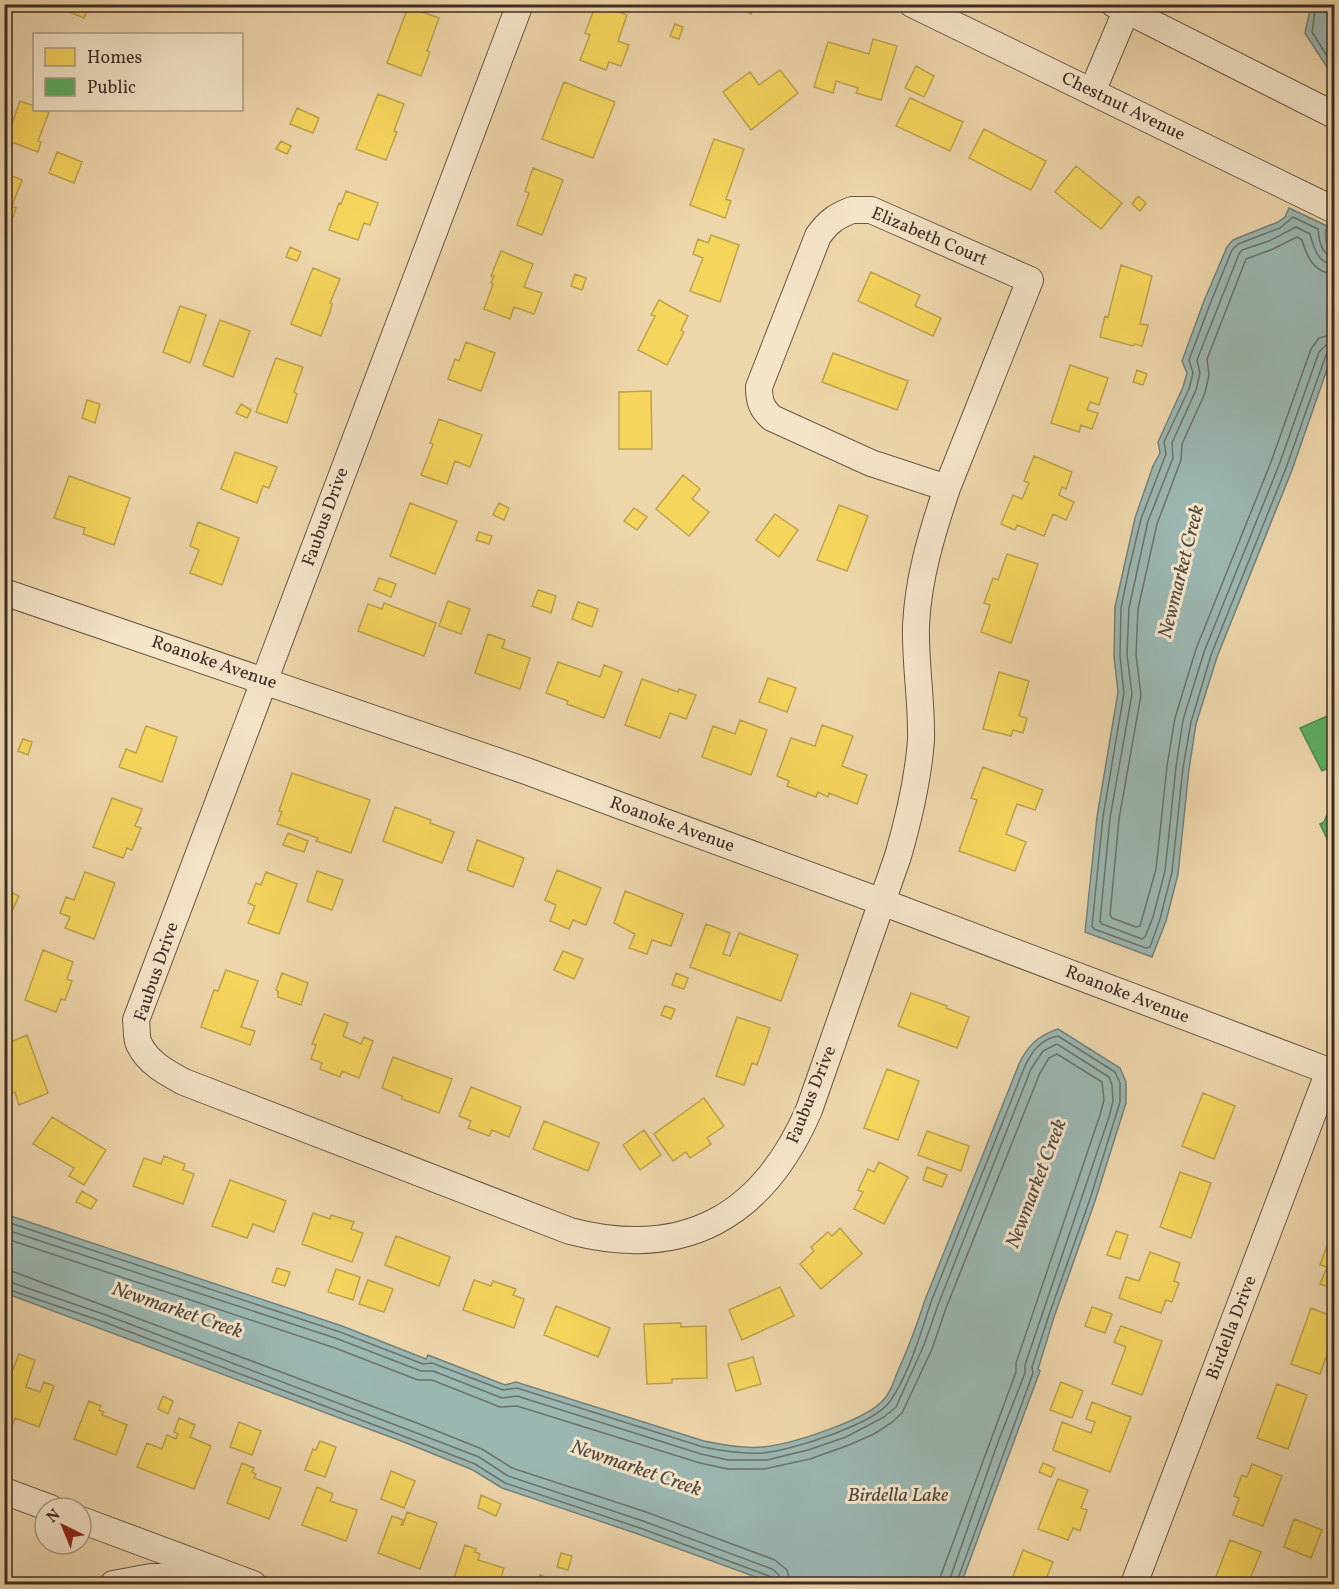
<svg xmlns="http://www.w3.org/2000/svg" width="1339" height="1589" viewBox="0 0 1339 1589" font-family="Vollkorn,serif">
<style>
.water{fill:#9bb7b2;stroke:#75807a;stroke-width:1.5}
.homes{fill:#f6d55c;stroke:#bea34c;stroke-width:1.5}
.public{fill:#5aae61;stroke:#51874f;stroke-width:1.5}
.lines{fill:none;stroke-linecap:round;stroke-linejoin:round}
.shore{stroke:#6c726c;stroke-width:1.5}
.minor-casing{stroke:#695747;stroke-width:28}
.minor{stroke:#f4e4c8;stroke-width:26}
.labels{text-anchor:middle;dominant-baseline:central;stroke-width:6;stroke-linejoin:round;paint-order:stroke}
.street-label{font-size:18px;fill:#3d2d26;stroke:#f4e4c8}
.water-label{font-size:20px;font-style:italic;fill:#504942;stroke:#f4e4c8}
</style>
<rect width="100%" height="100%" fill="#eed6ab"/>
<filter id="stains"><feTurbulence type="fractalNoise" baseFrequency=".00333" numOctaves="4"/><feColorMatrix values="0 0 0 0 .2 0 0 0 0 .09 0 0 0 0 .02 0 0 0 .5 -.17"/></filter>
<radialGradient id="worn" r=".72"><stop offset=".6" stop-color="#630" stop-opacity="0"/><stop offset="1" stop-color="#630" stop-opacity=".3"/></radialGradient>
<path class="water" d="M1311,5H1334V78L1305,33Z
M1289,208L1327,226C1323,238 1326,245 1334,253V349L1292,470L1217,657L1196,724L1189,769L1178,874L1166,921L1152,957L1085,932L1097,817L1118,692L1114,656L1115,607L1135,518L1153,466L1160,453L1158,442L1183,387L1187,373L1182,361L1204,301L1227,247L1233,240L1278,222L1285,217Z
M1058,1029L1120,1068L1126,1082V1103L1095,1201L1054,1317L1038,1369L1040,1371L961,1584H775L638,1534L502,1488L473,1470L409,1444L5,1293V1214L342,1326L426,1359L428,1355L505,1385L516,1382L704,1441C723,1445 744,1449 763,1447C791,1444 869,1420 885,1398C891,1391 894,1381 897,1373C908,1349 917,1325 925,1300L1019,1064C1028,1045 1038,1036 1058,1029Z"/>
<path class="homes" d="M58,4H89L84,18L57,7Z
M596,4L627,15L618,41L629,45L621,66L609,62L606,70L580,60L590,35L585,33Z
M732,4H756L751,14Z
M408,7L439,18L427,51L430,52L421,76L387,63Z
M675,24L683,27L679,39L670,36Z
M873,39L897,46L881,100L856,93L858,88L836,81L833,93L814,87L828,42L869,54Z
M916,66L934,76L924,97L905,88Z
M780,70L798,93L751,130L723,92L750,72L759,85Z
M564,82L615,102L593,158L542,139Z
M378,94L404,104L394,131L397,132L386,160L356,149Z
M910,98L963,122L950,151L896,126Z
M20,101L34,106V110L49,112L38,141L41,142L38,152L6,140Z
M297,108L319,118L313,133L290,124Z
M984,129L1046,161L1031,190L969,158Z
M714,139L744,149L726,199L731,201L725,218L690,205Z
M281,141L291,146L287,154L276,149Z
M57,152L82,162L74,183L49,173Z
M1076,166L1122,203L1101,229L1055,192Z
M533,168L563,180L542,235L517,225L529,193L525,191Z
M4,173L22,180L12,206L16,208L13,217L4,214Z
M346,191L378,203L370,225L364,223L358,240L329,230L339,203L341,204Z
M1138,196L1146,203L1140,211L1132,204Z
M711,235L739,245L720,302L690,291L703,258L693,254L698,239L708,243Z
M290,247L301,252L297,261L286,257Z
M501,251L533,264L524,287L542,293L534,314L514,307L510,319L484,309L493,284L491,283L494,276H491Z
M1121,265L1152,276L1140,324L1148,325L1142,346L1135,344L1133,346L1100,337L1105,316L1108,317Z
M313,268L340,279L330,303L332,304L330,312L321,336L291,324Z
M871,272L920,295L915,306L941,318L933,336L858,301Z
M575,274L586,278L582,290L571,286Z
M659,300L688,316L681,330L684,332L667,365L638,350L655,316L651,315Z
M180,306L206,315L190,363L163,352Z
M220,320L250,331L233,377L203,365Z
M466,342L495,353L481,391L448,379L455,359L459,361Z
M833,353L908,381L897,410L822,382Z
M276,358L303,367L294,392L297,394L287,423L256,412Z
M1070,365L1108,378L1099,405L1090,402L1087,410L1098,413L1092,429L1081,425L1079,432L1051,423Z
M1137,370L1147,374L1143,385L1133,382Z
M651,391L652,449H619V392Z
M87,400L100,404L95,423L82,418Z
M241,404L251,410L247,418L236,413Z
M439,419L482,435L470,467L455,461L447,484L421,475L433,444L430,443Z
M235,452L277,467L269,488L263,486L257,503L221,489Z
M1034,456L1072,472L1066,489L1062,487L1059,495L1074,502L1066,520L1053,514L1044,536L1017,525L1015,530L1001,524L1013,495L1022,499L1029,483L1024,481Z
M683,475L700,489L692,499L709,512L689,536L656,509Z
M69,476L130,498L114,545L83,534L85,528L54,518Z
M410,503L457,521L435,574L390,556Z
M499,503L509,508L504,520L493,515Z
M839,505L868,516L847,571L817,560Z
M634,508L647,517L637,530L624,521Z
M775,514L798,530L779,557L756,540Z
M198,522L239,538L222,585L190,573L199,550L190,546Z
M479,532L492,536L489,544L476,540Z
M1007,554L1038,564L1011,643L981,632L990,605L984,603L993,578L998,580Z
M379,578L396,584L391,597L374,590Z
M538,590L556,596L551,613L532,606Z
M448,601L470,609L461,634L439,626Z
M578,602L598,609L592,627L572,619Z
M384,603L436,623L424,656L358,631L368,604L382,609Z
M488,634L505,640L502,648L530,658L520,689L475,673Z
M558,662L600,677L604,665L622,672L604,718L567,704L568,701L546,693Z
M999,672L1029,681L1019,716L1027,718L1023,733L1013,730L1011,736L983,729Z
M768,678L796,688L787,712L759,702Z
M642,679L678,692L679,689L696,695L686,719L670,713L660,738L625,725Z
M740,720L767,730L751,775L702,757L713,726L735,734Z
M822,725L853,736L842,766L867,775L857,804L829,793L828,797L818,792L816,797L787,786L789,781L777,776L791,738L815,746Z
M146,726L177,737L162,782L119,767L126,749L136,753Z
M23,739L32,742L28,755L18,751Z
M983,767L1043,790L1035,810L1017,804L1006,834L1026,842L1015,871L959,851L977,800L971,798Z
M292,773L370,800L351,853L316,841L318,838L277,824L282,812L279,811Z
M112,798L142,809L135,826L141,828L132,850L127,848L123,858L93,847Z
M395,807L431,820L430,823L454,832L442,863L383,841Z
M288,833L308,841L304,852L283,845Z
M477,840L524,858L513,887L467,870Z
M557,870L601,888L586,925L573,920L569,929L550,921L556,905L545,900Z
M317,871L343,880L332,910L307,901Z
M85,872L115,883L94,939L65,928L70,917L60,913L66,897L74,900Z
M266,872L297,884L279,934L248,923L255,906L248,903L256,883L261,885Z
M5,889L19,896L12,911L4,907Z
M625,891L683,914L671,946L652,940L647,954L629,948L635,934L614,923Z
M706,924L730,933L723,954L730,956L739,933L798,955L781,1001L690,967Z
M43,950L73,962L67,979L72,981L65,1000L61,999L56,1012L25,1000Z
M563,951L583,959L574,979L554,970Z
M226,970L258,981L241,1027L255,1031L250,1045L201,1027L214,990L218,991Z
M282,973L308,983L301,1005L278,997V991L276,990Z
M676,973L688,978L684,989L672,985Z
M911,993L947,1006L946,1008L969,1017L957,1048L898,1026Z
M665,1006L675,1009L671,1019L661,1015Z
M324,1014L348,1023L343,1036L361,1044L364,1037L373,1041L359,1078L342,1071L340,1077L320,1069L322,1063L311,1059L316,1045L312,1044Z
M737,1017L770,1028L757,1065L752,1063L744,1085L716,1076Z
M27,1035L48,1093L19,1105L15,1092L4,1097V1045Z
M393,1057L452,1079L439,1113L402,1099V1096L382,1088Z
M887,1069L919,1081L898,1140L864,1128Z
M471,1087L521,1107L509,1137L492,1130L489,1136L468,1128L471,1121L459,1116Z
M1203,1093L1235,1106L1214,1159L1182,1146Z
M704,1098L724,1126L707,1138L711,1144L690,1158L686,1152L673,1161L654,1134Z
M52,1117L106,1150L84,1185L69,1176L74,1168L33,1144Z
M544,1121L599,1143L588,1171L533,1149Z
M644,1130L661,1155L640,1170L623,1145Z
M927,1131L969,1146L961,1171L918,1155Z
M164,1156L185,1164L183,1170L194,1174L183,1204L133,1186L144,1158L161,1164Z
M879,1162L908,1177L884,1224L854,1209L863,1192L858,1190L868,1169L874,1172Z
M927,1167L947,1175L942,1187L923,1180Z
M1180,1172L1211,1183L1191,1238L1160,1227Z
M230,1180L286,1201L274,1232L253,1224L247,1238L212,1226Z
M82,1191L97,1200L91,1209L76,1202Z
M313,1213L330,1219L331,1215L354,1222L351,1229L363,1233L352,1262L302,1244Z
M840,1228L862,1254L821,1289L800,1264L814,1251L811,1247L828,1232L832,1236Z
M1116,1231L1128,1235L1120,1259L1107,1255Z
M396,1236L450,1257L439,1286L385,1265Z
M1328,1243L1334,1246V1289L1320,1284L1327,1267L1320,1265Z
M1150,1252L1180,1263L1174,1281L1179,1283L1172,1302L1166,1300L1161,1313L1119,1298L1126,1277L1139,1281Z
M277,1268L290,1272L285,1286L272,1282Z
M336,1269L360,1277L353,1300L328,1292Z
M368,1280L393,1289L384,1312L359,1304Z
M474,1280L491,1286L493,1281L516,1289L513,1295L524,1299L514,1328L463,1310Z
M780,1287L794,1316L742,1340L729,1310Z
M556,1306L610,1328L598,1357L544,1335Z
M1092,1307L1112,1314L1105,1333L1085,1326Z
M1311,1308L1334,1317V1335L1320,1374L1291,1364Z
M681,1323V1327L706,1326L707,1378L672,1379V1383L647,1384L644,1324Z
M1121,1326L1162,1341L1142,1395L1112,1384L1126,1347L1114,1342Z
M19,1354L35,1360L26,1387L40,1392L44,1382L54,1386L39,1427L15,1418L12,1426L4,1424V1392Z
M753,1357L761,1384L736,1391L728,1364Z
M1061,1382L1083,1391L1072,1418L1050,1410Z
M1277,1384L1307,1395L1288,1449L1257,1438Z
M163,1396L173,1401L168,1414L158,1409Z
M89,1401L101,1406L99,1410L104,1412L102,1415L127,1425L116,1455L74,1439Z
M1092,1402L1131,1417L1110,1472L1053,1450L1062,1422L1091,1433L1095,1422L1086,1419Z
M179,1418L195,1425L190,1437L211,1446L194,1489L137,1467L147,1443L162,1449L167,1435L176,1439L178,1434L174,1432Z
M239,1422L261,1431L252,1455L230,1447Z
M320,1441L336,1447L325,1477L305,1470L313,1449L316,1450Z
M242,1463L254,1468L252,1472L256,1474L254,1478L281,1488L269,1519L227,1503Z
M1043,1463L1055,1468L1051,1477L1039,1472Z
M1252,1464L1282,1476L1263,1526L1233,1515L1239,1498L1234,1496L1242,1475L1247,1477Z
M391,1471L415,1481L404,1508L381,1499Z
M1058,1479L1088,1490L1081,1508L1087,1510L1080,1531L1073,1528L1068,1540L1038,1529Z
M317,1487L333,1494L330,1501L357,1510L346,1541L302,1525Z
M481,1495L501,1504L496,1516L478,1508Z
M407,1512L437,1523L420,1569L378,1553L392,1516L403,1520L401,1525H403Z
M1294,1519L1322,1530L1311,1558L1284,1547Z
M1230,1540L1261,1552L1248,1584H1213Z
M465,1545L476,1549L475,1552L480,1554L478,1560L504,1568L499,1584H452Z
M1023,1550L1053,1562L1044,1584H1010Z
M561,1553L572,1556L568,1570L557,1567Z
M540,1575L553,1580L551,1583L555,1584H537Z"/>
<path class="public" d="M1334,713V765L1322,771L1300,728Z
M1334,793V851H1333L1320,824L1324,822L1332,802L1329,795Z"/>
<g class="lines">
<path class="shore" d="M1316,4L1312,32L1334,67
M1334,257C1321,255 1319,240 1318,229L1293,217L1280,228L1238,244L1232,250L1210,304L1189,360L1193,373L1189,389L1164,442L1166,454L1141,519L1129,569L1121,608L1120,656L1124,693L1103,817L1092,926L1094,929L1146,948L1150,947L1160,919L1172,872L1183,768L1191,722L1211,655L1286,468L1326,355L1329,351H1334
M1334,265C1317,263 1314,248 1310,234L1296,227L1269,241L1242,250L1239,254L1197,360L1200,373L1196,390L1172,443L1173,458L1148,521L1129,608L1127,655L1132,694L1110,818L1100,921L1102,924L1142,939L1145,937L1153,917L1165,871L1176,767L1183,720L1204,652L1279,465L1319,352L1326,345L1334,343
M1334,274C1314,273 1307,257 1302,240L1297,237L1273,249L1246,259L1207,359L1209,375L1205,393L1182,444L1181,460L1157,524L1138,609L1136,655L1141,695L1119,819L1110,915L1112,918L1136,927L1140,926L1156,869L1167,766L1175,718L1196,649L1271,462L1311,349L1319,338L1334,334
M4,1221L340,1332L423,1364L432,1363L503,1390L517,1388L703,1447C722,1451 741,1454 762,1453C790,1451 876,1424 891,1400C910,1371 920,1335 931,1302L1025,1066C1032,1051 1041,1039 1058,1036L1115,1072L1120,1083V1102L1090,1199L1049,1315L1032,1367L1033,1373L956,1584
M4,1229L338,1339L421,1371H433L502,1398L517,1396L701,1454L728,1460H767L808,1450L846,1437L884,1417L896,1407L924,1345L938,1305L1031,1069L1043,1051L1057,1044L1109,1077L1112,1085L1113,1101L1109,1117L1025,1365V1373L998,1442L948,1584
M4,1238L335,1348L418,1380H432L500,1407L517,1406L700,1463L728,1469H764L810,1459L849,1445L874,1434L891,1423L902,1413L932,1349L946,1308L1040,1073L1049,1058L1057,1054L1102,1082L1104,1100L1100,1115L1016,1363V1372L941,1575L939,1584
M4,1271L14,1272L417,1423L482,1449L512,1468L646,1512L775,1560L787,1570L791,1584
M4,1280L106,1315L414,1432L479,1457L508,1476L643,1521L772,1569L779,1575L782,1584
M4,1288L104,1322L411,1439L475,1464L505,1483L640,1528L769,1576L773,1580L774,1584"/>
<g class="minor-casing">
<path id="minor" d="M520,4L136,1020C137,1027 136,1038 139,1044C148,1063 167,1073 184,1082L570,1231C685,1261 763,1216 809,1110L898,856C909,818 918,780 921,740C922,702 915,664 916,626C918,578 932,533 947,488
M912,4L1334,210
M1114,4L1334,115
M1092,92L1129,4
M852,210H871L1030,280L947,488L871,463L772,418C762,409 759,402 759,387L818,236C828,222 836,216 852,210Z
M4,592L529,772L882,902L1334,1073
M4,1491L50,1508
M81,1520L253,1584
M113,1584L151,1577L211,1574
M1134,1584L1329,1071"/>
</g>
<use href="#minor" class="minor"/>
</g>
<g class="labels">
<g class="street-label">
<text transform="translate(1123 107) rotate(26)">Chestnut Avenue</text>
<text transform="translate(929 237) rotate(23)">Elizabeth Court</text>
<text transform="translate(326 517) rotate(-70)">Faubus Drive</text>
<text transform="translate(214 663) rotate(19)">Roanoke Avenue</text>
<text transform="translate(672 825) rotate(20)">Roanoke Avenue</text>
<text transform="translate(157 972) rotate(-71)">Faubus Drive</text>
<text transform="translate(1127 995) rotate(21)">Roanoke Avenue</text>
<text transform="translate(812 1095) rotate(-68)">Faubus Drive</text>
<text transform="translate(1232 1328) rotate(-69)">Birdella Drive</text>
</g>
<g class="water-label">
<text transform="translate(1182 572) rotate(-76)">Newmarket Creek</text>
<text transform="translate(1037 1184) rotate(-69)">Newmarket Creek</text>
<text transform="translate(177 1311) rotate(19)">Newmarket Creek</text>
<text transform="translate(636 1469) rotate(19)">Newmarket Creek</text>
<text x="898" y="1496">Birdella Lake</text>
</g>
</g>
<rect width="1339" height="1589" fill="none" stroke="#eed6ab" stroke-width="24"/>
<rect x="6" y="6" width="1327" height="1577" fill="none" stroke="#3d2d26" stroke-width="3"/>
<rect x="12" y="12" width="1315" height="1565" fill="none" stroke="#3d2d26" stroke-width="1.5"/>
<rect x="33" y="33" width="210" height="78" fill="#f4e4c8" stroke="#ab9b87" stroke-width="1.5"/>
<rect x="45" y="48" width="30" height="18" fill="#f6d55c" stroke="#ab9b87" stroke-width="1.5"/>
<text x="87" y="63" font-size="18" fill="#3d2d26">Homes</text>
<rect x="45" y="78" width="30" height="18" fill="#5aae61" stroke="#ab9b87" stroke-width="1.5"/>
<text x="87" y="93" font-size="18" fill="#3d2d26">Public</text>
<g transform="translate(63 1526) rotate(317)"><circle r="28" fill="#f4e4c8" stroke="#ab9b87" stroke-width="1.5"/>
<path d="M0-4.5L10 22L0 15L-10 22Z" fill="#8f2418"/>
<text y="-9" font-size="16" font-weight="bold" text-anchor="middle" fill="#3d2d26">N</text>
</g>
<rect width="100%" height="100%" filter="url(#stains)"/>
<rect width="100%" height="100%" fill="url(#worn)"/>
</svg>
